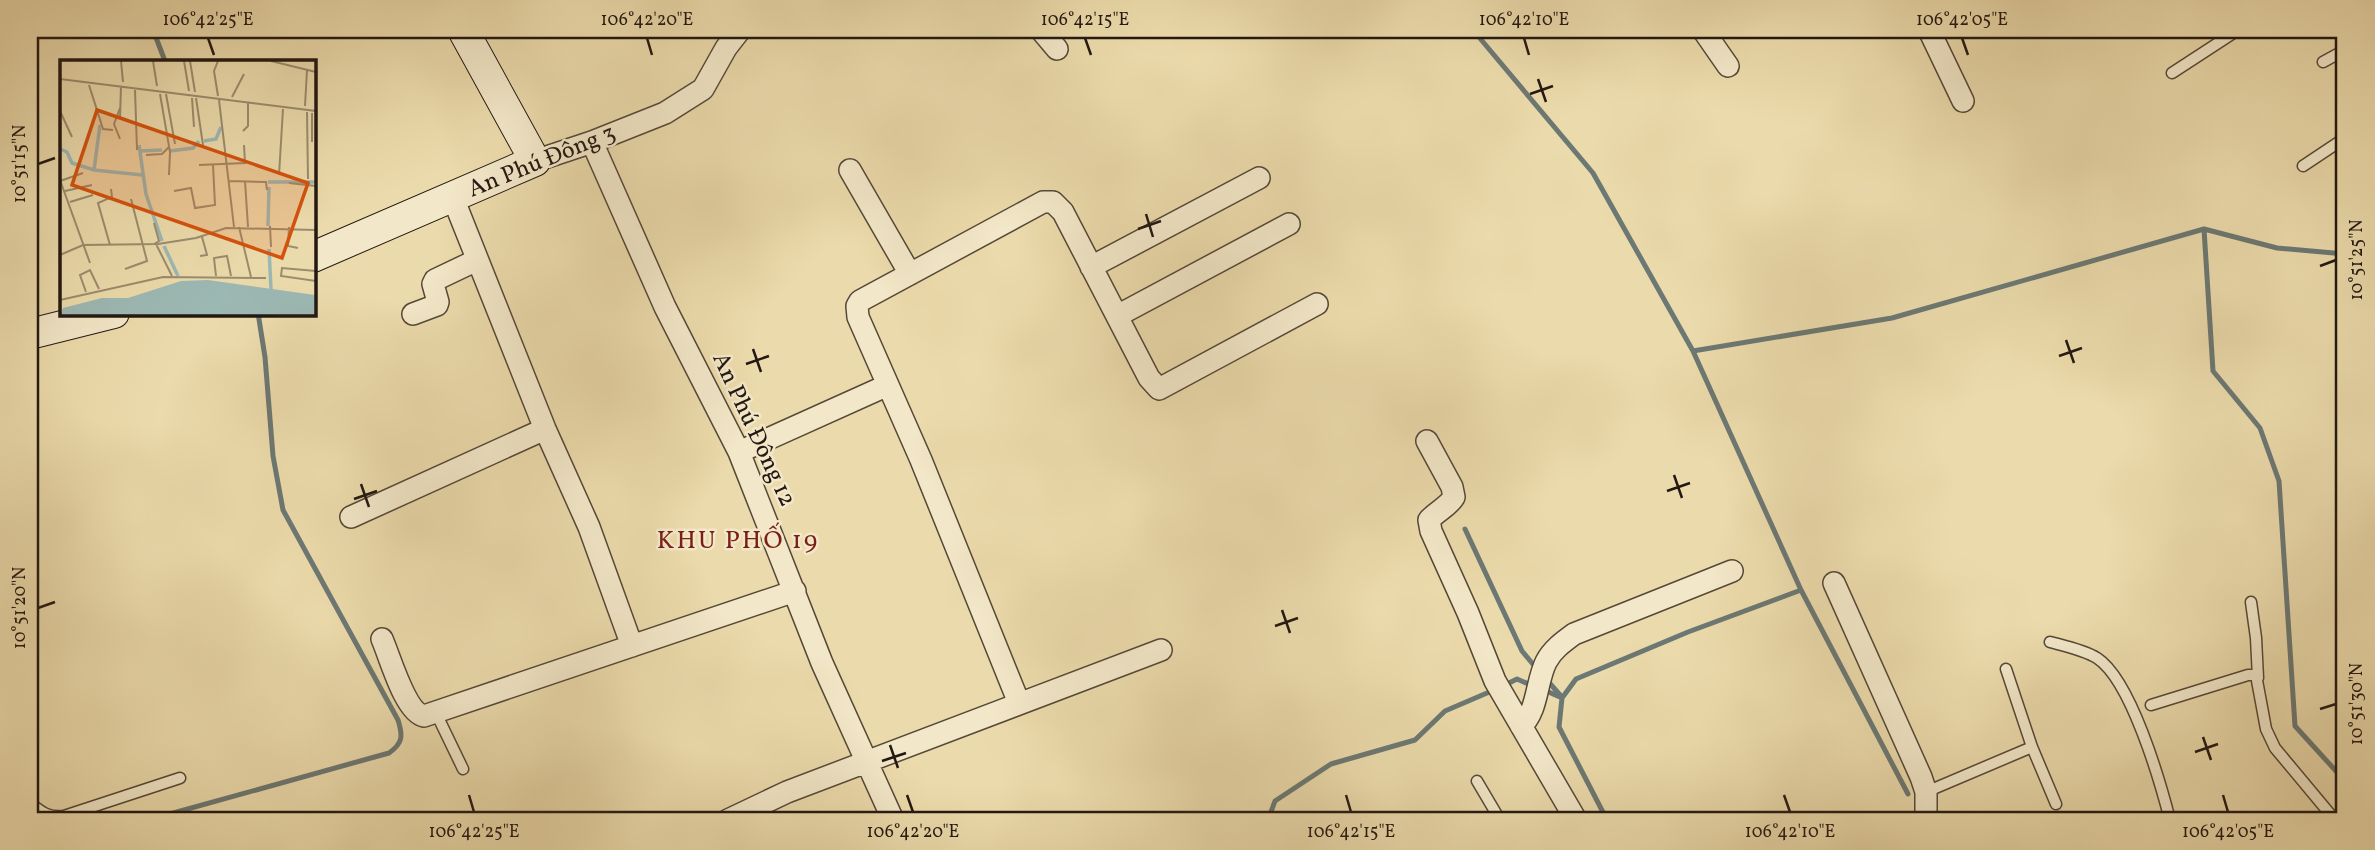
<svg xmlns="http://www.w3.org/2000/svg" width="2375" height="850" viewBox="0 0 2375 850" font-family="Vollkorn,serif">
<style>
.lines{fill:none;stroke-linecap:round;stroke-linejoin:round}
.stream{stroke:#6c7873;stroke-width:5}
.lane-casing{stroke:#554838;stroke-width:13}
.street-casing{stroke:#554838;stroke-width:24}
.secondary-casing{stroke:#231812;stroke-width:32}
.lane{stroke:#f2e7c8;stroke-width:10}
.street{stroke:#f2e7c8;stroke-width:21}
.secondary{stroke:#f2e7c8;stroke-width:30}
.ticks{fill:none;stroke:#231812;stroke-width:2.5}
.labels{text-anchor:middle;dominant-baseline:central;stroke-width:5;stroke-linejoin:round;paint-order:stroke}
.street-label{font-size:24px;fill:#231812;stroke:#f2e7c8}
.neighbourhood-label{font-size:26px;letter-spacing:2px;fill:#7a1f14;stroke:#f2e7c8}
.inset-river{fill:none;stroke:#9cb8b3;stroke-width:3.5}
.inset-road{fill:none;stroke:#9b8c6e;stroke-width:2}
.view{fill:#d4520d;fill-opacity:0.15;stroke:#d4520d;stroke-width:3.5}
.inset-edge{fill:none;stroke:#231812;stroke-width:3.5}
.neatline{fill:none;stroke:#231812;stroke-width:2.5}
.ticks-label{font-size:18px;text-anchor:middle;fill:#231812}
</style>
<rect width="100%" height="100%" fill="#ebdaab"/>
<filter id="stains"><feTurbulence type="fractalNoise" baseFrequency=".00286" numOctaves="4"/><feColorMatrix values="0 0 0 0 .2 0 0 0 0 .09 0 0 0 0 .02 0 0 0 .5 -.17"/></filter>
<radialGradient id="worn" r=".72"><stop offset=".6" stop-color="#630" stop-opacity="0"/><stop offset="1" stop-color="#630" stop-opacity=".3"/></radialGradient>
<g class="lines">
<path class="stream" d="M153,30L165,61
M1473,30L1593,173L1693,351L1801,590L1908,794
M2204,229L2213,371L2260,428L2279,481L2295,726L2345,781
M1693,351L1892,318L2204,229L2277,248L2345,254
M1465,529L1522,651L1537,669
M1546,679L1560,695
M1503,686L1517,679L1533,686
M1542,689L1562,698
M148,820L389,753C403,743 403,736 398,720L283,510L273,456L265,357L258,313
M1268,820L1275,801L1331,764L1415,740L1445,711L1494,690
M1607,820L1559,727L1562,698L1576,679L1688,632L1801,590"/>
<g class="lane-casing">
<path id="lane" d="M2323,62L2345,50
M2172,73L2238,30
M2303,166L2345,138
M2251,602L2256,638L2258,678
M2050,642C2065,646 2084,650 2097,658C2131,680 2160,781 2170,820
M2006,669L2032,747L2056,804
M2151,705L2248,675H2256L2266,729L2275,748L2335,820
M436,713L463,769
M1477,781L1500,820
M1926,792L2032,747
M30,803C42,812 48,818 64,816L180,778"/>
</g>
<g class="street-casing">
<path id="street" d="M1041,30L1057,49
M1703,30L1728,66
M1929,30L1963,101
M592,142L665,307L739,452L822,663L893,820
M535,161L592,142L665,113L703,89L726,48L740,30
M850,170L910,274
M453,198L545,429L589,527L632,646
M1091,267L1259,178
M413,314L437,305L438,302L433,284L435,280L477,260
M1117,316L1289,224
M1427,441L1452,487L1454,497C1448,507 1437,511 1429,520L1431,531L1468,613L1495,681L1576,820
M739,452L888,385
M351,517L545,429
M1834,583L1921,777L1926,792V820
M382,639C390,657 405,712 424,716L795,591
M1019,703L921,460L858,317L857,306L860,301L1043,202H1053L1063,212L1149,378L1159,389L1317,304
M1521,726C1538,711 1536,682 1546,662C1552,650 1563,642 1574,634L1732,571
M728,820L787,792L1161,650"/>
</g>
<g class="secondary-casing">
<path id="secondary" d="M313,257L535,161L463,30
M30,334L114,313"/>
</g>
<use href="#lane" class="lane"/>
<use href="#street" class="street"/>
<use href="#secondary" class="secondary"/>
</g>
<path class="ticks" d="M208,38L214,55M647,38L652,55M1085,38L1091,55M1524,38L1529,55M1962,38L1968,55M1538,79L1546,102M1530,94L1553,86M38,164L55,158M1146,214L1153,237M1138,229L1161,221M2320,266L2336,260M2066,340L2074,363M753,349L761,372M2059,356L2082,348M746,364L769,356M1674,475L1682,498M361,484L369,507M1667,491L1690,483M354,499L377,491M38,608L55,602M1282,610L1290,633M1275,626L1298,618M2320,709L2336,704M2203,737L2211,760M890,745L898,768M2195,752L2218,744M882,761L906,753M469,795L474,812M907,795L913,812M1346,795L1351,812M1784,795L1790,812M2223,795L2228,812"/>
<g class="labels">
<g class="street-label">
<text transform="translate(542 162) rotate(-22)">An Phú Đông 3</text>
<text transform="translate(753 430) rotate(65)">An Phú Đông 12</text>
</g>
<g class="neighbourhood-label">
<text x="738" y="541">KHU PHỐ 19</text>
</g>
</g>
<g transform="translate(60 60)">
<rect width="256" height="256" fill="#ebdaab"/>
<path d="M148,220L255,235V255H0L3,248L42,238H68L121,221Z" fill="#9cb8b3"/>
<path class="inset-river" d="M144,81L156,79L161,67M79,85L86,134L102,181M0,89L7,92L12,103L34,110L82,115M80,91L102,90M110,91L133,88L139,81M34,110L40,65M208,122H256M208,166L209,127M104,186L118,216M209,189L211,229"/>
<path class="inset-road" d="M61,1L63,22M93,1L97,26M124,1L129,31M130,1L135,32M158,1L154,11L158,36M211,1L256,12M0,19L256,51M29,25L43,69L53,70M75,30L77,90M100,34L110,92L109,115M106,34L115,84M172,37L184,14M132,38L134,67M136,38L143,85M159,40L174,167M245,46L247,10M0,51L12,77M247,52L248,119M60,58L61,26M183,71L188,66V43M60,79L54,64L60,48M252,82V53M86,95L102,94L109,87M139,105L185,103L184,85M219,115L223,49M0,120L30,203M0,121L23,113M169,121L206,122L207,130M185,121L188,167M229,123L256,126M5,131L32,125M114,131L131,128L135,148L155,145L153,105M10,142L33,135M94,163L99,181L94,184M210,166L211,187M179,167L191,217M229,167L228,186L238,188M96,184L112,216M50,185L38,143L52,137L51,129M0,195L23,185L98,184L136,178L166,168L256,170M140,196L147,195L142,177M65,209L87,201L71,139M256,211L222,208L221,216L256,221M156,216L154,198L167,196L171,216M26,232L20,215L30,210L39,229M0,240L103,217L206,218"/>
<path class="view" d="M37,50L248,123L222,198L12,125Z"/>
<rect width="256" height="256" class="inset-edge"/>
</g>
<rect width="2375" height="850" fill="none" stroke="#ebdaab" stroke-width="77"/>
<rect x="38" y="38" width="2298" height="774" class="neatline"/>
<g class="ticks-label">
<text x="208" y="25">106°42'25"E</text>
<text x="647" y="25">106°42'20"E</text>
<text x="1085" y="25">106°42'15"E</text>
<text x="1524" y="25">106°42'10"E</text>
<text x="1962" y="25">106°42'05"E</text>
<text transform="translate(19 164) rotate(-90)" y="6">10°51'15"N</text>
<text transform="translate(2356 260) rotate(-90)" y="6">10°51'25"N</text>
<text transform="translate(19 608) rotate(-90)" y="6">10°51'20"N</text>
<text transform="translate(2356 704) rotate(-90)" y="6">10°51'30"N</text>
<text x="474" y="837">106°42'25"E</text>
<text x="913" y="837">106°42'20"E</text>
<text x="1351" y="837">106°42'15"E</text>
<text x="1790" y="837">106°42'10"E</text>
<text x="2228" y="837">106°42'05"E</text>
</g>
<rect width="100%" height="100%" filter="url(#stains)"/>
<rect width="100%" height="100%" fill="url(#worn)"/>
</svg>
